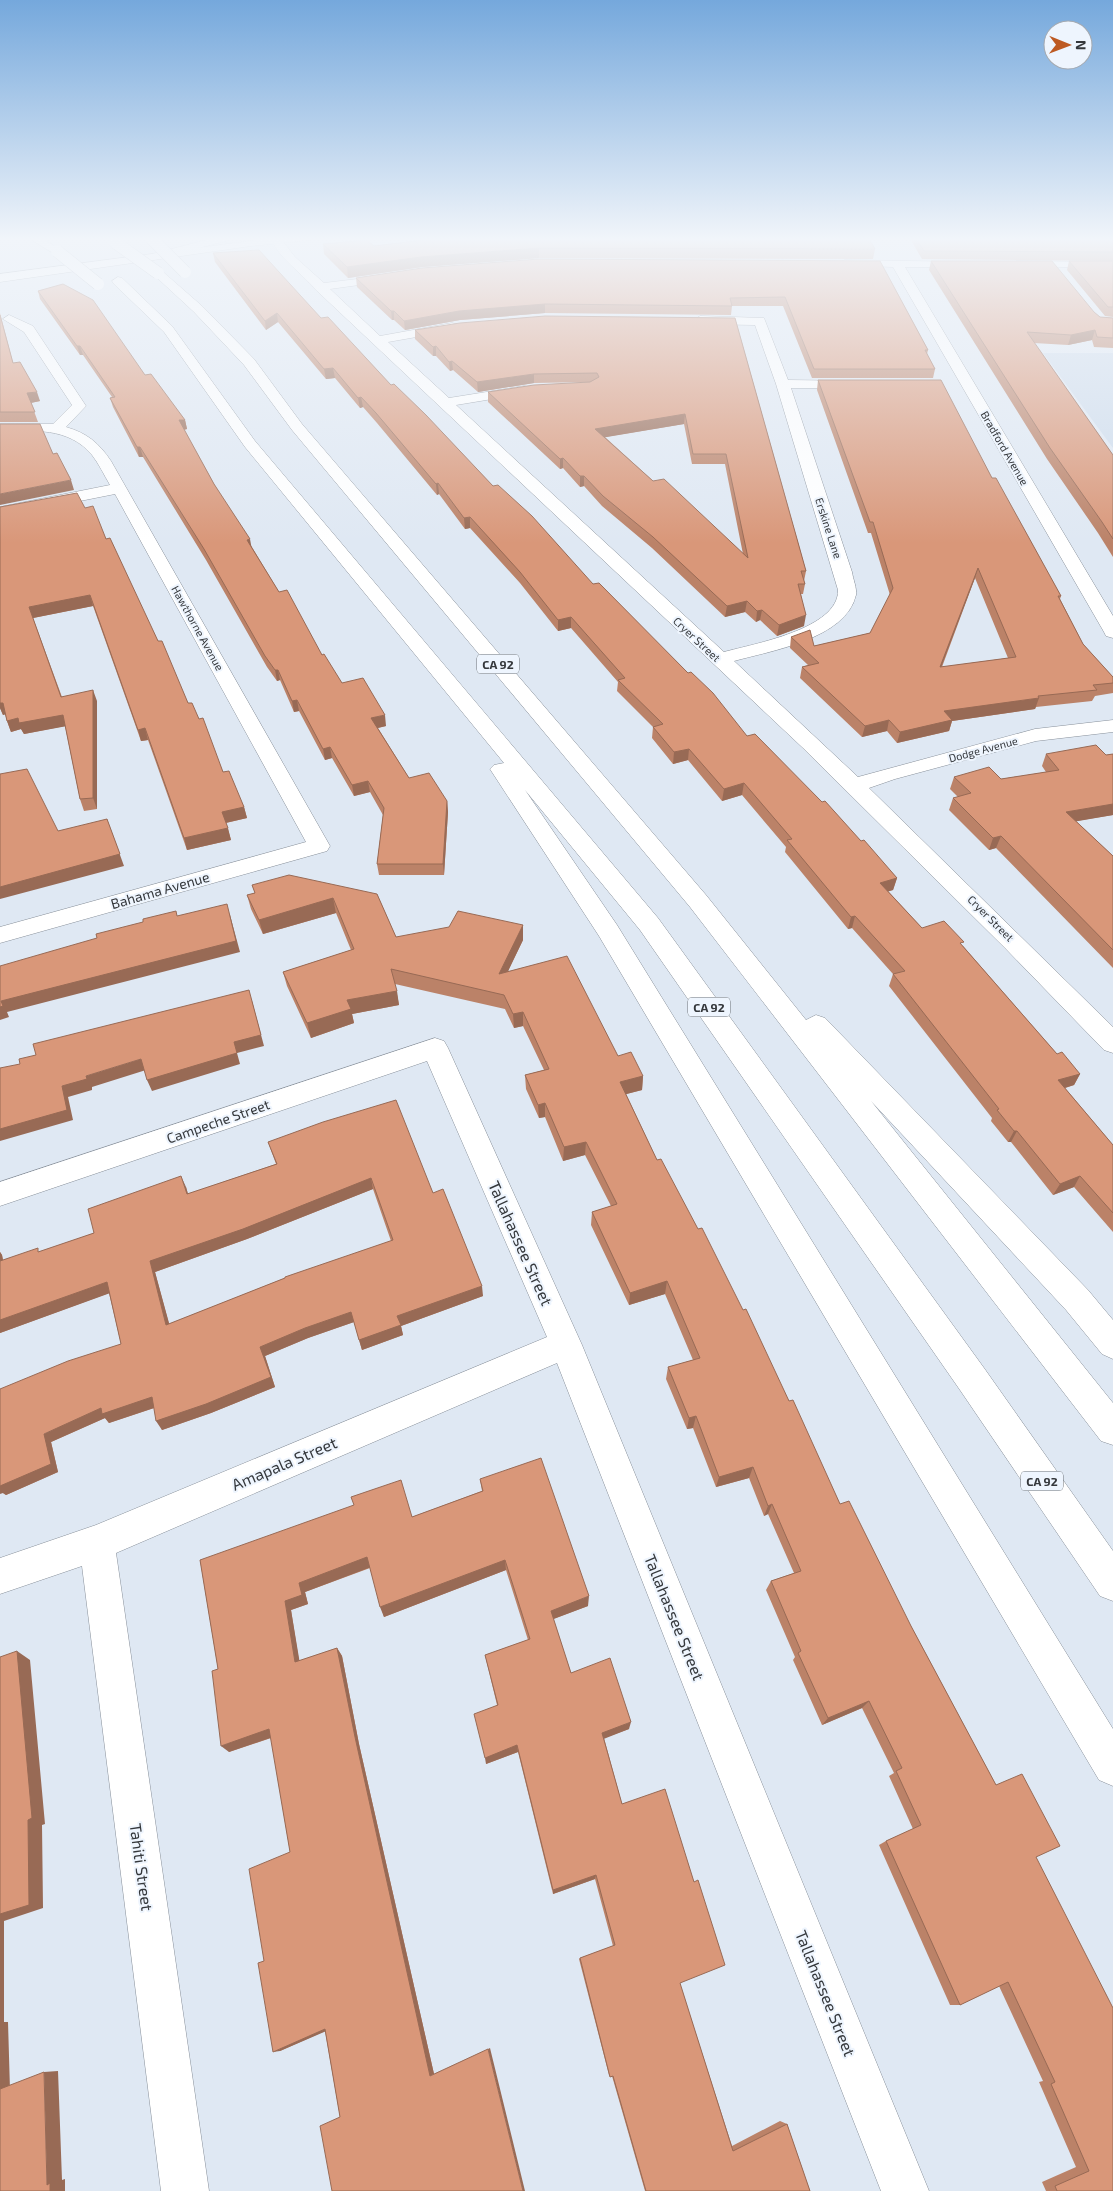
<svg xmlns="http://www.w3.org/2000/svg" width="1113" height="2191" viewBox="0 0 1113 2191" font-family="'Exo 2',sans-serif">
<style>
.built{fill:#cedcec}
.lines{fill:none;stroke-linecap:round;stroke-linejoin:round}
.minor-casing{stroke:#88909a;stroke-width:1}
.major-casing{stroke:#88909a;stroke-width:1}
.highway-casing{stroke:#88909a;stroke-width:1}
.minor{fill:#fff;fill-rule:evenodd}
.major{fill:#fff;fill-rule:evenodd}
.highway{fill:#fff;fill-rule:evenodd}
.highway-bridge-casing{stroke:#88909a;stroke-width:13;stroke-linecap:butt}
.highway-bridge{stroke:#fff;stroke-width:12}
.wall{fill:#bb8268;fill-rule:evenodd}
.shaded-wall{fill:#986a55}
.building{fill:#d99779;stroke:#986a55;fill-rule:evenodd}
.labels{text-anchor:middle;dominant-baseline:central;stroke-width:4;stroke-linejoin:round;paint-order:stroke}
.far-street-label{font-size:11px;fill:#35383c;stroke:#eef5fe}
.shield{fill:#eef5fe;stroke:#6c7176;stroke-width:1}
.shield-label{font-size:12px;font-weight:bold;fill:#35383c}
.street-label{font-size:14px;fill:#35383c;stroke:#eef5fe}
.near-street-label{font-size:16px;fill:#35383c;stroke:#eef5fe}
</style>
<rect width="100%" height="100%" fill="#dfe8f3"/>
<path class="built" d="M1043,353H1113V448Z"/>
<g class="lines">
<g class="minor-casing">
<path id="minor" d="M277,238L281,239L295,257L324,283L399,274L401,276L395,280L330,289L380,336L452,323L456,324L458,327L456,330L388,342L449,398L524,386L529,387L531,390L529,393L456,405L724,652C753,644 839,629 838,590L776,384L755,325L700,324L694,320L700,316L764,318L788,380L859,381L861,384L854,388H791L852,572C853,579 857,588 856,595C846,639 770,651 734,661L858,777L1035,729L1113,720V732L1036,741L895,779L869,788L1113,1027V1053L1104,1050L1005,948L803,748L316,290C308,279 270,250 273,239Z
M845,260L971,262L973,264L967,267H905L1113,616V638L1106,636L1104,632L893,267L841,265L839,263Z
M1017,261L1113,262V268L1013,266L1011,264Z
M9,315L33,326L86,406L66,427C87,433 99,443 111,461L330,846L327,851L0,943V927L306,842L115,494L0,517V507L110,485C104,475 99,464 92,455C69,427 32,430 0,432V424H53L72,405L24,332L3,319Z
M435,1038L444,1041L448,1048L582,1345L929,2191H881L557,1363L116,1553L209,2191H161L82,1566L0,1594V1558L96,1525L547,1337L427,1061L0,1206V1182Z"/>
</g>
<g class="major-casing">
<path id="major" d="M281,237H315L310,240L251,246L0,282V274Z"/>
</g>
<g class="highway-casing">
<path id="highway" d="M27,237H39L63,251L61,253H53Z
M218,237H234L233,239L153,260L147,257L149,255Z
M268,237H286L277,244L273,243Z
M158,270L162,271L202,306L254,359L302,424L706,895L806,1020L816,1015L825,1018L1088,1290L1113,1320V1359L1102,1354L1066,1310L871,1101L1113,1403V1445L1101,1441L690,907L292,430L244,365L194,312L154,275L152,273Z
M118,277L122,278L172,326L255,441L658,918L984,1368L1113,1551V1601L1100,1596L960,1390L640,930L525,790L617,925L1113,1729V1786L1099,1780L599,936L490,769L494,765L504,763L245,447L164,332L114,284L112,281Z"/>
</g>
<use href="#minor" class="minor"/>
<use href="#major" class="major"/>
<use href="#highway" class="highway"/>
<g class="highway-bridge-casing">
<path id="highway-bridge" d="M151,238L185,272
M116,243L158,273
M57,251L98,284"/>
</g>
<use href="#highway-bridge" class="highway-bridge"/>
</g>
<path class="wall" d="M422,237L875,249L873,259L539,258L422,267L348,278L324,254L323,244L374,246L422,240Z
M913,237H1113V261L922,259L912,242Z
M213,253L321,318L493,486L747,736L861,841L897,878L893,890L888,891L922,928L963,946L1057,1054L1080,1074L1074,1085L1065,1088L1113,1145V1232L1074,1187L1053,1195L1011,1142H1008L991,1121L992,1118L889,986L893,974L852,928L848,929L785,852L786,847L742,795L722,801L688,760L673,764L652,738L653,727L617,691L618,682L571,628L558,631L520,583L470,528L465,529L439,494L437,495L377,423L363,407L360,408L335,378L326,379L278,322L266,330L215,262Z
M880,261L928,350L927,354L935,369L933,378H812L783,306H732L731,315L545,313L460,320L405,330L394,320H392L357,287L356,278Z
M931,261L1094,312L1100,317L1113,318V348L1094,347L1092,340L1068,345L1034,343L1113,455V557L1098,533L1047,459L929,270Z
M1069,261H1113V317L1105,316L1067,270Z
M38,291L145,375L185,420L187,429L184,430L214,484L279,592L322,655L342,683L386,726L378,728L409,778L447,801L448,812L444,875H379L377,864L383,815L370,792L354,796L332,758L325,760L299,711L294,712L280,680L277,681L267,667L206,560L143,457H139L113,407L110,398L112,397L83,355H80L40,299Z
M0,313L13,363L40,401L31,403L38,422H0Z
M735,318L806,571L804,581L805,584L803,594H801L804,626L777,636L760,620L756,622L745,612L725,617L652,548L602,506L584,486L580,487L563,468L560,469L488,402V392L591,382L534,383L478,392L453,370L450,371L436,356H433L415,339V330ZM684,424L692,464H725L743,554L653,481L605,437Z
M818,380L992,478L1061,596L1060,599L1083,644L1113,677V693L1095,696L1092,701L1036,707L1035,709L952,721L949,731L897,743L887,731L862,737L800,678L802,667L808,665L790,648L791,637L814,646L870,633L890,595L871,533H868L817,390ZM975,578L1008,658L942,667Z
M0,507L85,508L106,539L158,641L188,703L199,719L223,772L244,807L247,818L226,823L231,840L187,850L148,740L141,741L93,606L33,618L62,697L97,701V809L84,811L80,799L65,726L24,734L21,729L11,732L7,721L5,714L3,715L0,708Z
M1046,754L1106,755L1113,754V815L1076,821L1113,856V968L996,848L989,850L949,810L953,798L958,797L950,789L954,777L1001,779L1046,772L1042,766Z
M252,885L377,894L396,937L523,925V940L508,971L618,1056L643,1076L642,1090L626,1094L657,1160L789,1401L840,1504L911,1626L996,1785L1036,1857L1113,2191H1046L1042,2182L1076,2167L1039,2082L1043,2081L999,1986L960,2005H950L879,1845L886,1841L913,1829L889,1776L894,1773L862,1708L822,1725L793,1660L795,1657L766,1590L771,1581L794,1573L768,1514L764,1516L749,1478L716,1487L693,1428L687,1429L666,1379L668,1367L693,1360L665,1294L629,1305L591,1225L592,1212L611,1206L585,1155L563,1161L545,1117L539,1118L526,1089L525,1075L544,1070L523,1026L514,1028L505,1009L395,984L399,1005L352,1014L354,1023L311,1038L287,986L283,972L351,950L336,913L263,934L251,909L247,895L255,893Z
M268,1142L433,1193L483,1296L401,1326L403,1335L362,1350L354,1322L308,1338L265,1356L275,1387L211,1413L162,1430L154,1408L109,1423L105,1418L51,1442L58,1472L6,1495L3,1493L121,1344L109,1293L0,1333V1252L2,1255L3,1260L40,1252L94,1233L186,1187L188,1194L276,1164ZM373,1189L391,1241L285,1278L169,1324L155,1272L247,1239Z
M480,1479L588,1606L553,1619L571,1673L629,1729L604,1738L622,1804L732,2146L780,2121L787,2124L810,2191H645L612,2076L610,2077L609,2075L579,1959L580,1958L613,1946L595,1879L553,1894L518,1752L486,1764L497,1705L485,1655L528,1640L506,1570L384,1617L370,1568L305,1592L308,1604L291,1610L299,1661L337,1648L342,1656L359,1744L434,2074L490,2048L340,2117L325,2031L280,2051L264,1961L290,1852L271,1738L229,1752L218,1669L200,1560L412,1517L482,1491Z"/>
<path class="shaded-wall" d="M539,248V258L422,267L348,278L347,267L421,257Z
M545,304V313L460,320L405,330L404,321L459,311Z
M391,311H394V320H392Z
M277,313L278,322L266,330L265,321Z
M1095,330L1092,340L1068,345L1071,335Z
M77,346H80L83,355H80Z
M436,346V356H433V347Z
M452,361L453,370L450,371L449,362Z
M333,368L335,378L326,379L324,369Z
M534,374V383L478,392L477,382Z
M37,392L40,401L30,403L27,393Z
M361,397L363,407L360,408L358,398Z
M685,414L684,424L595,439V429Z
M179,420H185L187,429L181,430Z
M137,447H140L143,457H139Z
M563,458V468L560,469V459Z
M580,476H584V486L580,487Z
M71,480L74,490L0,505V494Z
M438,483L439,494L437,495L436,484Z
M470,517V528L465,529L464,518Z
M250,539L252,550L247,540Z
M978,568L975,578L937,678L940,667Z
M90,595L93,606L33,618L29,607Z
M747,601L745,612L725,617L727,606Z
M762,610L760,620L756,622L757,611Z
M806,615L804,626L777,636L779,625Z
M571,617V628L558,631V620Z
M275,670H278L280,680L277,681Z
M93,690L97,701V809L93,798Z
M1039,698L1035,709L952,721L949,731L897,743L900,732L944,711Z
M297,700L299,711L294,712L292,701Z
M0,703H3L7,714L3,715L0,708Z
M63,715L67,726L24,734L21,729L11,732L7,721L18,718Z
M385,715L386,726L373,729L371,718Z
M889,720L887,731L862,737L865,726Z
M145,728L148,740L141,741L138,730Z
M330,747L332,758L325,760L323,749Z
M689,749L688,760L673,764L674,752Z
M368,781L370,792L354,796L352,785Z
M744,783L742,795L722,801L724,789Z
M447,801L448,812L444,875L443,864Z
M1113,804V815L1061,824L1066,812Z
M244,807L247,818L225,823L222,812Z
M107,819L124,866L0,899V887Z
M228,828L231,840L187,850L184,838Z
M1001,836L996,848L989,850L993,838Z
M897,878L893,890L877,895L880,883Z
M333,898L336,913L263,934L259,920Z
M230,915L240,952L7,1012L9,1017L0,1020V1007L1,1001Z
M855,916L852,928L848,929L851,917Z
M523,925V940L500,988L499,974Z
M397,991L399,1005L352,1014L354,1023L311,1038L307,1023L347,1000Z
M252,1001L264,1046L237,1053L240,1064L152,1091L147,1080L234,1042Z
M523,1012V1026L514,1028L513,1014Z
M141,1059L146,1070L92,1087V1090L68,1097L73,1120L0,1141V1129L62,1086L86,1076Z
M1080,1074L1074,1085L1052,1092L1058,1080Z
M643,1076L642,1090L619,1096L620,1082Z
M545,1103V1117L539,1118L538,1105Z
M1014,1131H1017L1011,1142H1008Z
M586,1142L585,1155L563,1161L564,1147Z
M181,1176L186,1187L191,1205L187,1194Z
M1080,1176L1074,1187L1053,1195L1060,1184Z
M371,1178L373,1189L247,1239L155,1272L172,1334L166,1325L150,1261Z
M0,1252L2,1255L5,1272L0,1265Z
M667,1281L665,1294L629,1305L630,1293Z
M107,1282L113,1292L0,1333V1320Z
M482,1286L483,1296L401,1326L403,1335L362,1350L359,1340L397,1316Z
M351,1312L354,1322L308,1338L265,1356L275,1387L211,1413L162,1430L156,1421L260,1347L305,1328Z
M152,1397L157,1407L109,1423L105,1418L51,1442L58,1472L6,1495L3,1493L0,1494V1486L44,1434L101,1408Z
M696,1416L693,1428L687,1429L689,1418Z
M753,1467L749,1478L716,1487L719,1477Z
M772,1504L768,1514L764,1516L768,1506Z
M367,1557L371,1567L305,1592L308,1604L291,1610L301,1670L295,1662L285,1601L299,1583Z
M505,1560L506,1570L384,1617L380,1607Z
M589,1596L588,1606L551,1620V1611Z
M337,1648L342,1656L359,1744L434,2074L430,2076L355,1737Z
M17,1651L30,1660L45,1824L42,1825L43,1908L4,1921V2022H8L10,2090L0,2091V1914Z
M869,1701L862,1708L822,1725L828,1718Z
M631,1722L629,1729L601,1740L602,1733Z
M269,1729L276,1736L229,1752L221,1746Z
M517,1745L518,1752L486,1764L485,1758Z
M596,1875L595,1879L553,1894V1890Z
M325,2029H331L280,2051L273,2052Z
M490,2048L525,2191H523L488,2049Z
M58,2071L62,2180L65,2179V2191H50L47,2185L44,2072Z"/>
<path class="building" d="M422,237H868L875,249L539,248L421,257L347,267L323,244L367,240L374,246L424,240Z
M915,237H1113V252L924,251Z
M259,250L321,318L328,317L391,385L394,384L426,415L493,486L498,485L532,516L593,584L599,583L688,673L691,672L713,693L747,736L755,734L822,802L825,801L861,841L864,840L897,878L880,883L922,928L944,921L964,942L960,943L1057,1054L1062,1052L1080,1074L1058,1080L1113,1145V1213L1080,1176L1060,1184L1017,1131H1014L997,1110L999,1109L893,974L905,971L855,916L851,917L787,840L792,839L744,783L724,789L689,749L674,752L653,727L663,724L618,680L625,678L571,617L558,620L520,572L470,517L464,518L438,483L436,484L376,413L361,397L358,398L333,368L324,369L277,313L265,321L213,253Z
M539,259L880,261L928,350H925L935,369H814L785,297L730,298L732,306L545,304L459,311L404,321L394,311H391L356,278L422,268Z
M931,261H1052L1094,312L1100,317L1113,318V338L1097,337L1095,330L1071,335L1027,332L1113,455V539L1102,522L1050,448Z
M1069,261H1113V307H1108Z
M63,284L93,300L145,375L151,374L185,420H179L214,484L250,539L247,540L279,592L287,590L322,655L324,654L342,683L363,678L385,715L371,718L409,778L429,773L447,801L443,864H377L384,808L368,781L352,785L330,747L323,749L297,700L292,701L278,670H275L265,656L204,549L140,447H137L110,398L115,397L80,346H77L38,291Z
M0,315L13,363L20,362L37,392L27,393L35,412H0Z
M545,316L735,318L806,571H801L805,584H798L806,615L779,625L762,610L757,611L747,601L727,606L653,537L603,496L584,476H580L563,458L560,459L488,392L534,385L590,382L599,377L597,373L534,374L477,382L452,361L449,362L436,346L433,347L415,330L460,323ZM685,414L693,454H726L748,558L664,479L653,481L595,429Z
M818,380H941L992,478H996L1061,596H1058L1083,644L1113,677V683L1093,685L1097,690L1038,696L1039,698L944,711L952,720L900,732L889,720L865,726L802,667L819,663L791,637L810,630L814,646L870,633L893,588L873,522H870ZM978,568L1016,657L940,667Z
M0,424H40L53,454L57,453L71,480L0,494Z
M77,493L85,508L93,506L106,539L110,538L158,641H162L188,703H192L199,719L203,718L223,772L229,771L244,807L222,812L228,828L184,838L145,728L138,730L90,595L29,607L61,697L93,690V798L80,799L63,715L19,723L18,718L7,721L3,703H0V507Z
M1096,745L1106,755L1113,754V804L1066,812L1113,856V950L1001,836L993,838L953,798L971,793L954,777L989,767L1001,779L1059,770L1046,754Z
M27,769L58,831L107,819L120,854L0,887V774Z
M289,875L377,894L396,937L449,927L458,911L523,925L499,974L567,956L618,1056L631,1052L643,1076L620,1082L657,1160L661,1159L698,1229L702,1228L743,1310L746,1309L789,1401L793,1400L840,1504L849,1501L911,1626L996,1785L1022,1774L1060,1846L1036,1857L1113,2008V2191H1057L1055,2186L1089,2171L1051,2084L1055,2082L1008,1982L960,2005L886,1841L921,1825L896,1771L902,1768L869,1701L828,1718L798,1653L801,1651L771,1581L801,1571L772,1504L768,1506L753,1467L719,1477L696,1416L689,1418L668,1367L700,1358L667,1281L630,1293L592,1212L617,1204L586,1142L564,1147L545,1103L538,1105L525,1075L549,1069L523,1012L513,1014L504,995L391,969L397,991L347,1000L351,1009L307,1023L283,972L354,949L333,898L259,920L247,895L255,893L252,885Z
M227,904L236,941L1,1001L3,1006L0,1007V966L97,938L96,934L143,922V919L176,911L177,916Z
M249,990L261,1035L234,1042L237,1053L147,1080L141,1059L86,1076L87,1079L62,1086L67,1110L0,1129V1068L20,1064L19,1059L36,1055L33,1044Z
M396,1100L433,1193L443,1189L482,1286L397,1316L401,1325L359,1340L351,1312L305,1328L260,1347L271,1377L206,1404L156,1421L152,1397L102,1414L101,1408L44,1434L51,1464L0,1486V1389L68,1361L121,1344L107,1282L0,1320V1261L38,1248V1252L94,1233L88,1209L181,1176L187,1194L277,1164L268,1142L323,1122ZM371,1178L393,1240L285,1277V1278L166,1325L150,1261L243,1229Z
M541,1458L589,1596L551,1611L571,1673L610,1658L631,1722L602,1733L622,1804L665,1789L694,1882L698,1880L725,1965L680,1983L733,2151L787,2124L810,2191H646L613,2076L610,2077L580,1958L615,1945L596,1875L553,1890L517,1745L485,1758L474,1714L498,1705L485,1655L530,1639L505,1560L380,1607L367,1557L299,1583L302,1595L285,1601L295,1662L337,1648L355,1737L430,2076L488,2049L523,2191H332L320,2126L340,2117L325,2029L273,2052L258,1963L264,1961L249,1869L290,1852L269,1729L221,1746L212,1671L218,1669L200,1560L354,1505L351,1497L401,1480L412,1517L483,1491L480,1479Z
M17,1651L32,1818L28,1820L29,1905L0,1914V1657Z
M44,2072L47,2185L50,2183V2191H0V2089Z"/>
<linearGradient id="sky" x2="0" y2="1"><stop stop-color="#75a8dc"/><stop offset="0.44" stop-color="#f1f5fa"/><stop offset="1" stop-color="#f1f5fa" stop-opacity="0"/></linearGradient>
<rect width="1113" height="543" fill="url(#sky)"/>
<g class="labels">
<g class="far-street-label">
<text transform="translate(1005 448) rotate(60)">Bradford Avenue</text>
<text transform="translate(829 528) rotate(72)">Erskine Lane</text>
<text transform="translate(198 628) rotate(61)">Hawthorne Avenue</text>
<text transform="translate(697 639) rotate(43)">Cryer Street</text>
<text transform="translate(983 749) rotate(-15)">Dodge Avenue</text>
<text transform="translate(991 918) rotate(45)">Cryer Street</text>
</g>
<g class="shield">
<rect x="477" y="654.5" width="42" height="19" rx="4"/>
<rect x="688" y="997.5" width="42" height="19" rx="4"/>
<rect x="1021" y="1471.5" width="42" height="19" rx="4"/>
</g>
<g class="shield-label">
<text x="498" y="664">CA 92</text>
<text x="709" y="1007">CA 92</text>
<text x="1042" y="1481">CA 92</text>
</g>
<g class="street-label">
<text transform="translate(160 890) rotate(-16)">Bahama Avenue</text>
<text transform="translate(218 1121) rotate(-19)">Campeche Street</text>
</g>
<g class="near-street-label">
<text transform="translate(521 1243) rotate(66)">Tallahassee Street</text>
<text transform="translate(284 1463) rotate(-23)">Amapala Street</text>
<text transform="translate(675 1617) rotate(68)">Tallahassee Street</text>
<text transform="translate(142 1867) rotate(82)">Tahiti Street</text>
<text transform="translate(826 1993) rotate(68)">Tallahassee Street</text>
</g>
</g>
<g transform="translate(1068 45) rotate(91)"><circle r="24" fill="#eef5fe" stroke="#a4a9b0"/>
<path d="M0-4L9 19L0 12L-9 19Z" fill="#bd5a23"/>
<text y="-8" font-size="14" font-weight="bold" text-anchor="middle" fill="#35383c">N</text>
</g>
</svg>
